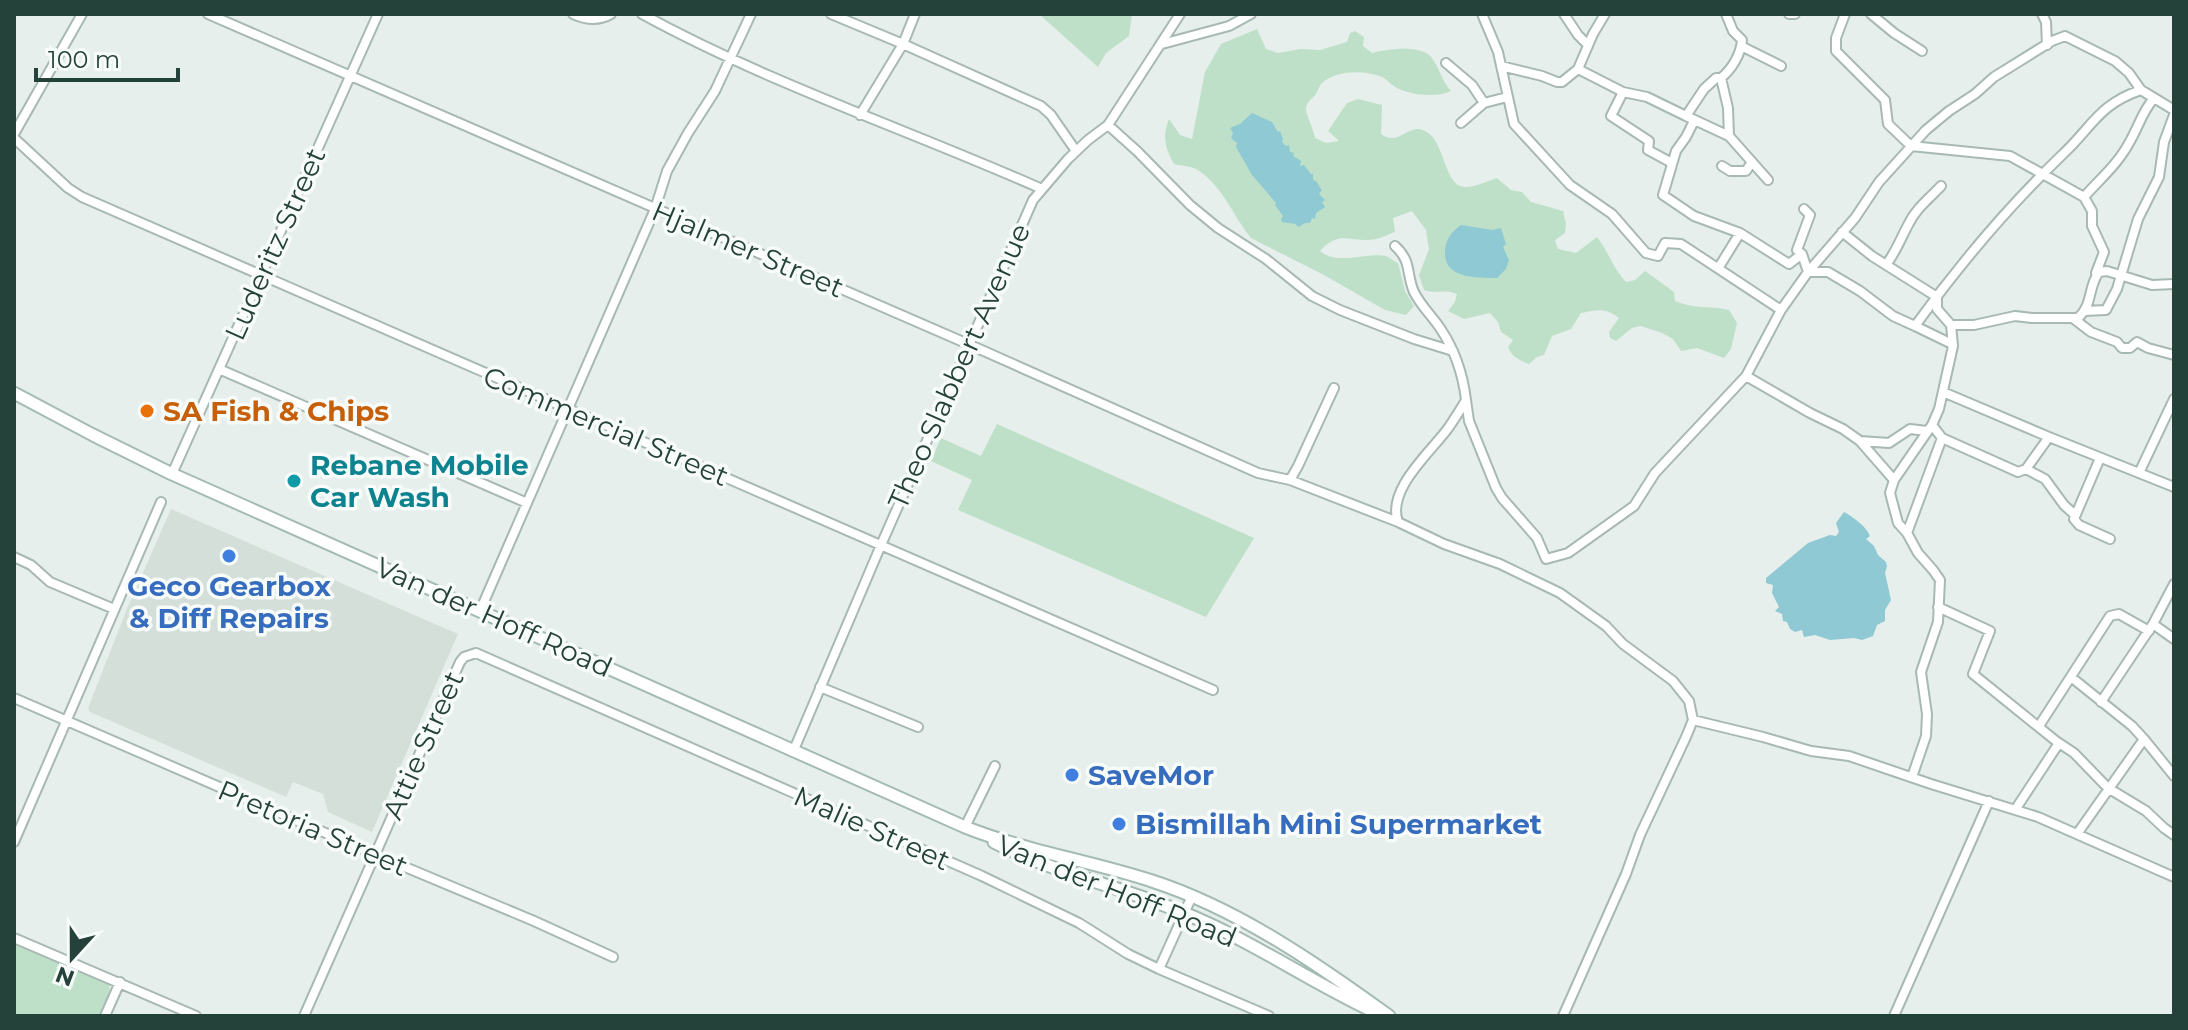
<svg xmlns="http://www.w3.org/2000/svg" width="2188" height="1030" viewBox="0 0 2188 1030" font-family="Montserrat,sans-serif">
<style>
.built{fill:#d4dfda}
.green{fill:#bfe0c8}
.water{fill:#8ec9d4}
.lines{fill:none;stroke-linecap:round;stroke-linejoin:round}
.minor-casing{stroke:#a8b8b2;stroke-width:12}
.secondary-casing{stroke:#a4bbb3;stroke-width:15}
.minor{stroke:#fff;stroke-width:8}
.secondary{stroke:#fff;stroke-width:11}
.food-dot{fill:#e8710a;stroke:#f7fbf9;stroke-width:3}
.culture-dot{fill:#0f9aa8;stroke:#f7fbf9;stroke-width:3}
.shop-dot{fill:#3f7fe0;stroke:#f7fbf9;stroke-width:3}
.labels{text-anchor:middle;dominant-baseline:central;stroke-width:7;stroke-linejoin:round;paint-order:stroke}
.street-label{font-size:28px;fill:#24423a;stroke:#f7fbf9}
.food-label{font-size:28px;font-weight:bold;fill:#c56008;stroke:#f7fbf9;text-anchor:start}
.culture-label{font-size:28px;font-weight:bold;fill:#0d838f;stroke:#f7fbf9;text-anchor:start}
.shop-label{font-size:28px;font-weight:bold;fill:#366cbe;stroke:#f7fbf9;text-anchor:start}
</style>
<rect width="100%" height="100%" fill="#e6efeb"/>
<path class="built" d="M171,509L458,634L372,832L328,812L323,794L293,782L286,797L90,712L88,708L127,609Z"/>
<path class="green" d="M1039,14H1132L1129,36L1106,53L1098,67Z
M1257,29L1266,49L1278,53L1301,49L1320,50L1347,42L1350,33L1355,31L1364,37L1363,46L1372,53C1386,49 1422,44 1432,58C1440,69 1441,80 1451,91C1437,98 1410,95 1397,88C1391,85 1387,79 1382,77C1364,70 1337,70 1322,83C1319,86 1318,90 1316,94C1312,99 1306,102 1306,109C1306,115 1314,130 1315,138L1326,143L1339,141L1328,131L1347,103L1358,99L1382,105L1381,134C1399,148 1409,120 1427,132C1446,144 1444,188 1466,187C1475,187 1487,181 1497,178L1511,190L1522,192L1531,202L1563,211L1566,224L1565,233L1555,240L1558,249L1576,253L1597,237C1608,251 1614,270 1626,282L1635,280L1645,271L1674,292L1675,301C1698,310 1707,305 1729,310L1737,323L1731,349L1724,358L1697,348L1681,351L1673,339L1662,333L1641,326L1632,328L1616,341L1610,338L1609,332L1619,318C1605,307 1598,310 1581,313L1571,329L1552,336L1544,355L1537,357L1529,364C1519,360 1512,357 1508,347L1513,340L1501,332L1498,322L1490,313L1464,319L1448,311L1455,302L1457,294C1444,288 1437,295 1424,290L1419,275L1429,249L1426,230L1412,211L1393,218L1395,232C1389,234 1382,238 1376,239C1353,244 1340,228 1320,251C1338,266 1365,252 1386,256C1389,257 1395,262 1398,263L1405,291L1414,306L1406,315L1385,310L1324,275L1251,238C1233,216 1224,188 1199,171C1193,166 1182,166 1174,164C1165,148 1162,136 1169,119L1180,135L1192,139L1205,72L1221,44Z
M997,424L1254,538L1206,617L958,510L972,480L931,461L941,438L981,456Z
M14,939L109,983L110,995L101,1016H14Z"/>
<path class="water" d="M1252,113L1272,122L1278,132L1280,131L1283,139L1282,142L1286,146L1289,145L1290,152L1294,153L1293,156L1301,161L1300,166L1304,165L1311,174H1313V180C1319,182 1318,186 1322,190L1319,194L1325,200L1322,202L1325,207L1316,213L1315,219L1312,218L1310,223H1305L1299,227L1295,224L1282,222L1281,219L1283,216L1275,205L1276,203L1252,175L1236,147L1237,143L1231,138L1233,133L1230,128L1240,124Z
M1461,225L1492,230L1501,228L1506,244L1503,247L1509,260L1506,269L1497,278C1478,278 1444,279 1445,253C1445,240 1451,232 1461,225Z
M1844,512C1853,517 1866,526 1870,536L1866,539L1874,546L1878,555L1886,562L1887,566L1885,573L1891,600L1885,610V621L1877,625L1873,636L1862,640L1854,638L1830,640L1815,635L1804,637L1802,630L1795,632L1790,629L1787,622L1783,621L1782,614L1775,611L1779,607L1772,593L1773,585L1766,583V578L1808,543L1830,535L1836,536L1839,532L1836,523Z"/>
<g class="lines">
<g class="minor-casing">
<path id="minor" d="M208,14L968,344L1258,473L1290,480L1398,522
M573,14C586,20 599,21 611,14
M642,14C770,84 909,130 1042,189
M831,14L903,44L1041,106L1051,115L1076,151
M1482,14L1498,52L1514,124L1570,185L1612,214L1646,253L1658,256L1665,243L1681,244L1781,310
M1564,14L1578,35L1588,45
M1789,14H1795
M1845,14L1836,38V51L1885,100L1888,124L1911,146L2010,156L2084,197C2099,180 2118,164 2129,143C2138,128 2142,112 2154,98
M1871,14L1894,33L1922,51
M2042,14L2046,22L2047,45
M1162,44L1229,26L1251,14
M1741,46L1781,66
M1446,63L1472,85L1484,103
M1501,66L1542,76L1557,82H1562L1578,69L1593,34L1605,14
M1578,69L1623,92L1647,97L1686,116
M1721,78L1728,108L1729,136L1686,116L1704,89L1716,78H1721C1732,69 1741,54 1742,40L1733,31L1726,14
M1623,92L1611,116L1649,141L1648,150L1672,163
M860,115L903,44L915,14
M1694,121L1686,137L1676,151L1663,195L1694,216L1740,233L1789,264L1802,254
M1461,123L1484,103L1507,97
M1108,125L1137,151L1190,205L1218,228L1266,259L1312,296L1340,310L1414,339L1453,351
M14,134L82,14
M1729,136L1768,180
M14,138L68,188L82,197L1213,690
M1722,166L1730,171H1746L1752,162
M2084,197L2092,211V226L2104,252L2096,273
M1804,209L1810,215L1797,250L1802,254L1808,272H1828L1860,291L1893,316L1915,326C1959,265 2008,207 2062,155C2092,127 2099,104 2141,90
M1842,232L1872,256L1937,297
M1395,246C1412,261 1406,274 1414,292C1421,306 1432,316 1440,328C1455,350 1463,375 1466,400C1461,409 1455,418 1449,427C1432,451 1386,489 1398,522L1444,544L1500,564L1560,593L1606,626L1623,644L1673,681L1689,701L1693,720L1686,737L1640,835L1626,874L1563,1016
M1886,265C1897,250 1900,240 1908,225C1915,209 1930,198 1941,186
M1719,267L1740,233
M1937,298V309L1951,325H1974L2015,316L2032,318H2078C2093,305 2088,286 2099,272L2107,271L2152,285L2174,284
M2085,311L2106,310L2117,289L2138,219L2159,177L2164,142L2174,115
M2074,319L2091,332L2117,342L2122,348H2130L2137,342L2148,348L2174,355
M1915,326L1952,344
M219,369L527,503
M1746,376L1810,413L1843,429L1860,441L1889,443L1910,429L1927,431
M1943,392L2049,437L2174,487
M1466,400L1469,421L1496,488L1502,498L1537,538L1546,559L1568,553L1634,506L1655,473L1746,376L1781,310L1808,272L1855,218L1879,182L1926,130L1949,111L1975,94L1994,77L2052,41L2065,36L2115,61L2129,73L2141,90L2174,110
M1932,425L1942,438L2018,472L2026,469L2049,437
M1860,441L1894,480
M2100,458L2074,519L2079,525L2110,539
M2026,469L2045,479L2064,505L2075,515
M2139,473L2174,399
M172,474L378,14
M1290,480L1298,466L1334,388
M1907,533L1942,438
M14,557L31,565L50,582L114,609
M1938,607L1990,631L1973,674L2056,741L2074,753L2108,788L2146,811L2164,828L2174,835
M480,611L655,209L667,171L688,133L715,91L751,14
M2153,624L2174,639
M2071,677L2132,726L2144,739
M820,687L918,727
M14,698L374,854L534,921L613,957
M2101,702L2153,624L2174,584
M1693,720L1763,737L1811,751L1849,756L1931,784L2038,817L2174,877
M2039,726L2110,616L2119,614L2149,631
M793,752L881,545L1033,200L1068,159L1088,140L1108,125L1180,14
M1912,777L1926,736L1927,714L1921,672L1938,622L1940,580L1933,570L1918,553L1907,533L1898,523L1890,493L1894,480L1932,425L1939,409L1953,346L1951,325
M2015,810L2059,743
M965,827L995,766
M2077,834L2144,739L2174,776
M14,842L161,502
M14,938L196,1016
M1159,969L1192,896
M105,1016L120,982
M304,1016L460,662L464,657L476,653L982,876L1079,923L1128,954L1159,969L1269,1016
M1894,1016L1989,801"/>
</g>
<g class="secondary-casing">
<path id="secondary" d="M14,393L93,435L172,474L965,827C1025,851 1091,861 1152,881C1238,909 1316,963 1389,1016
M994,842C1054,873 1122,887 1184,913C1251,940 1310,982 1375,1012"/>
</g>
<use href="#minor" class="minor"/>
<use href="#secondary" class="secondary"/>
</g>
<circle class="food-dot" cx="147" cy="411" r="8"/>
<circle class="culture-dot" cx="294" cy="481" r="8"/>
<g class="shop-dot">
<circle cx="229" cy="556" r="8"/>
<circle cx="1072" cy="775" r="8"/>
<circle cx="1119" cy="824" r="8"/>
</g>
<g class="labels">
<g class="street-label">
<text transform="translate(275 244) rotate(-66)">Luderitz Street</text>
<text transform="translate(748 249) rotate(23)">Hjalmer Street</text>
<text transform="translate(959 366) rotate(-66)">Theo Slabbert Avenue</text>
<text transform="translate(606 426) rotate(23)">Commercial Street</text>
<text transform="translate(494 617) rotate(24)">Van der Hoff Road</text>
<text transform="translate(423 745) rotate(-66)">Attie Street</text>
<text transform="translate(313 828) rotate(23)">Pretoria Street</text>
<text transform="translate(872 828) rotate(24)">Malie Street</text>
<text transform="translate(1117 891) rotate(22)">Van der Hoff Road</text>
</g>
<g class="food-label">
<text x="163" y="411">SA Fish &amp; Chips</text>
</g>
<g class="culture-label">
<text x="310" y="465">Rebane Mobile<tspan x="310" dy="32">Car Wash</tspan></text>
</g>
<g class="shop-label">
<text x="229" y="586" text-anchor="middle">Geco Gearbox<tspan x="229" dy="32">&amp; Diff Repairs</tspan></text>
<text x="1088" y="775">SaveMor</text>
<text x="1135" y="824">Bismillah Mini Supermarket</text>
</g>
</g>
<rect width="2188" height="1030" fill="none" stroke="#24423a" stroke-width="32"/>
<g transform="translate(72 958) rotate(201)" stroke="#f7fbf9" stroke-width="6" paint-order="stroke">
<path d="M0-6L14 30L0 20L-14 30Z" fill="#24423a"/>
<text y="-12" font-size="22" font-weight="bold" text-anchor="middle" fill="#24423a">N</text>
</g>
<path d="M36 68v12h142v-12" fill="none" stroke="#24423a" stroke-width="4"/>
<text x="48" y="68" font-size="24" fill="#24423a" stroke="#f7fbf9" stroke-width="6" paint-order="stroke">100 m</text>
</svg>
